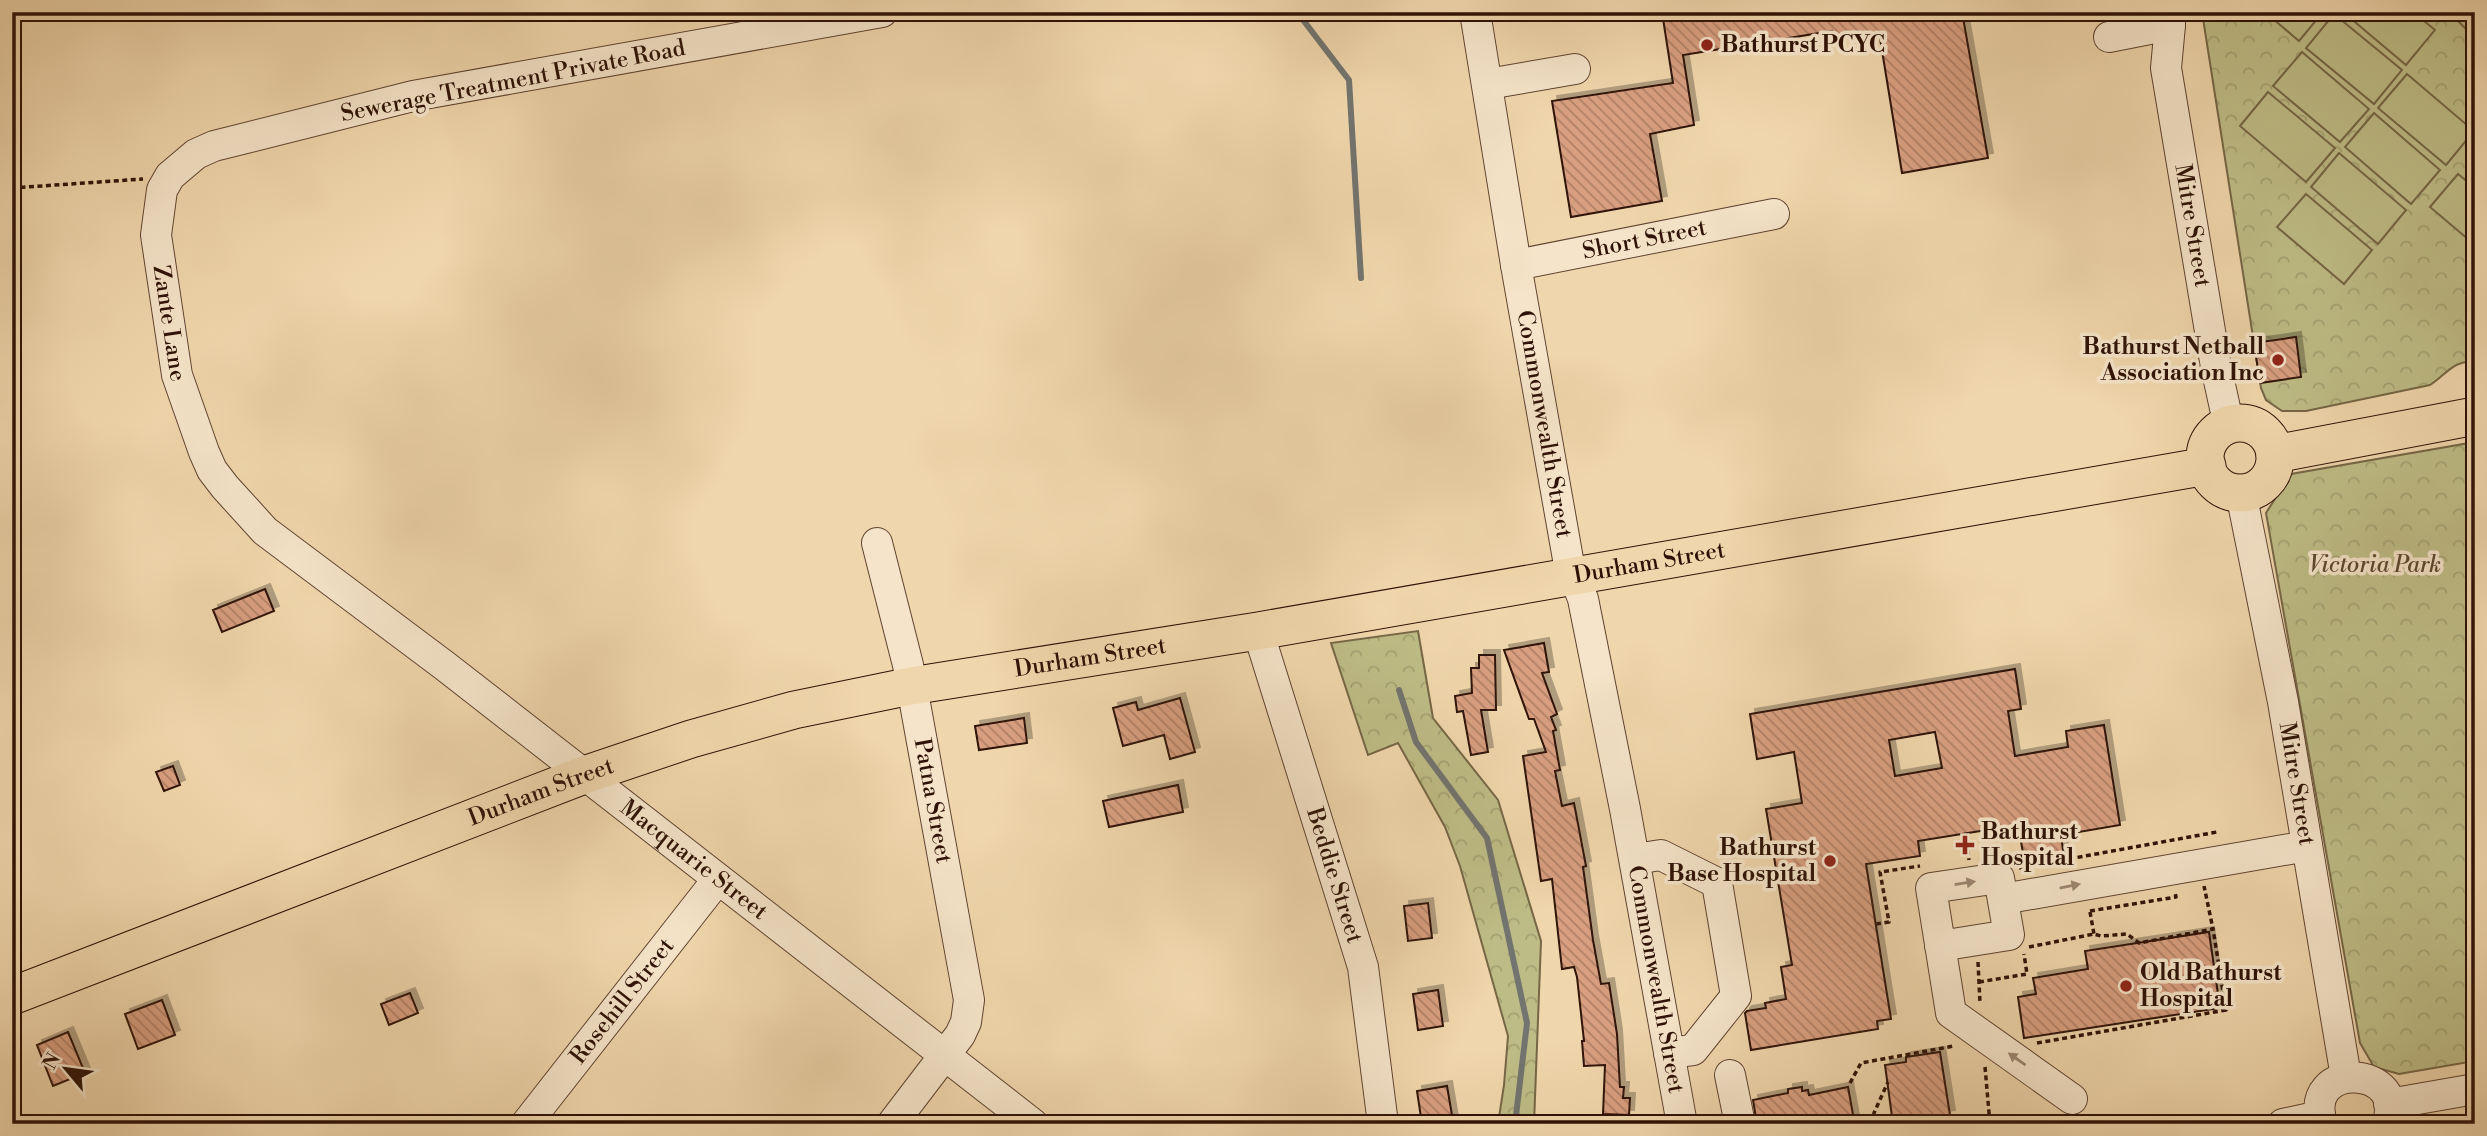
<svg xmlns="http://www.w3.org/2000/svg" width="2487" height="1136" viewBox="0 0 2487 1136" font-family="'Libre Bodoni',serif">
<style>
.forest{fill:url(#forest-crowns);stroke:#766746;stroke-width:2}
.pitch{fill:#bebc86;stroke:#766746;stroke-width:2}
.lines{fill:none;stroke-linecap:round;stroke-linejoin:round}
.stream{stroke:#72746f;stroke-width:6}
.building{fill:url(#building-back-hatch);stroke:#2f1207;stroke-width:2;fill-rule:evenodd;filter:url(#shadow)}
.minor-casing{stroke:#5f4330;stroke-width:32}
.major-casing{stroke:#2f1207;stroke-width:39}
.path{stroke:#2f1207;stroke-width:3.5;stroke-dasharray:5 3.5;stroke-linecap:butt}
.minor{stroke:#f5e4c9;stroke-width:30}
.major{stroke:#f0d6ac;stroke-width:37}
.oneway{fill:#9c8672}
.poi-dot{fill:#8f2418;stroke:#f5e4c9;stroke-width:2.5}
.labels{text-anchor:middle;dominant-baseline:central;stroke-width:7;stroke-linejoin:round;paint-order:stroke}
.poi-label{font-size:23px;font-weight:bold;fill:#2f1207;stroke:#f5e4c9;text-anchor:start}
.street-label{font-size:23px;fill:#2f1207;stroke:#f5e4c9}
.park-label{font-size:23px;font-style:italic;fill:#5a452d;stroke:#f5e4c9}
</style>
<defs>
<pattern id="forest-crowns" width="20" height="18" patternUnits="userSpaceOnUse" patternTransform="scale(1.75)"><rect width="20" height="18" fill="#bebc86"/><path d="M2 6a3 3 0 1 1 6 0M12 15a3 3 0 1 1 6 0" fill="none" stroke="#a4a172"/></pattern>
<pattern id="building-back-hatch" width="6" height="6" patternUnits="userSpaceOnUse" patternTransform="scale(1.75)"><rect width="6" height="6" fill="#d89f80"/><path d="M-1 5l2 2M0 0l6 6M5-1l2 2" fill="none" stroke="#b08067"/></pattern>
<filter id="shadow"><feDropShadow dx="5" dy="-5" stdDeviation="0" flood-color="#0004"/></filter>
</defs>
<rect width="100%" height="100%" fill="#f0d6ac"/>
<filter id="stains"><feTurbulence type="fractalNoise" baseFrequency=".00286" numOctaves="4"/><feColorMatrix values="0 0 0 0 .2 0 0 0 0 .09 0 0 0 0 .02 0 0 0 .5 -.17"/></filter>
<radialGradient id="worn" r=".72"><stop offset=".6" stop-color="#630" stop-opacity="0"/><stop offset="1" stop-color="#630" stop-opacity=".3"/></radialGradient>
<path class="forest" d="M2202,12H2475V362C2454,359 2446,375 2430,385L2306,411H2282L2266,400L2261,388Z
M2475,442V1061L2399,1074L2374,1067L2360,1043L2266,513L2291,474Z
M1418,631L1433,718L1498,800L1541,941L1534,1124H1498L1504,1085L1508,1036L1460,866L1445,827L1398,743L1368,755L1331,643Z"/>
<path class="pitch" d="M2265,12H2323L2299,41Z
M2343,12H2413L2435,30L2406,65Z
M2449,12H2475V38Z
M2334,14L2402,70L2374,104L2306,48Z
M2302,52L2369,109L2340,142L2273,86Z
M2407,74L2474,131L2446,165L2378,108Z
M2268,92L2335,148L2306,182L2240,126Z
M2374,113L2440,170L2411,204L2345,147Z
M2339,153L2406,210L2378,244L2311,187Z
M2458,174L2475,188V245L2430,207Z
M2306,194L2372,250L2344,284L2277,227Z"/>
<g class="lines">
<path class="stream" d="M1297,12L1349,80L1361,278
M1399,690L1416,742L1487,838L1527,1023L1515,1124"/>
</g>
<path class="building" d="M1662,12H1962L1988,158L1902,173L1879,32L1834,39L1832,31L1683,55L1694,125L1650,134L1662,201L1571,217L1552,101L1673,83Z
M2296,337L2301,377L2260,383L2254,343Z
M265,589L274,611L222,632L213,610Z
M1544,643L1549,672L1542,673L1557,714L1551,717L1556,730L1553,731L1560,770L1555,771L1562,806L1574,803L1586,866L1583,867L1593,940L1601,984L1609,983L1617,1034L1620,1087H1624L1623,1098H1630L1629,1115L1603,1114L1605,1065L1584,1066L1582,1041H1584L1577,977L1574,967L1562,969L1552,879L1541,881L1523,756L1546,752L1534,719H1529L1504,650Z
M1479,655H1495L1496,710H1481L1488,752L1471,755L1463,711L1457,712L1455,696L1472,693L1471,668H1479Z
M2015,669L2021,709L2008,711L2015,756L2068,747L2066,731L2104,725L2120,825L2061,835L2064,858L2025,864L2018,825L1918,841L1920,856L1866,864L1891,1019L1877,1021L1878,1029L1751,1050L1745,1013L1747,1011L1766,1008L1765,1003L1786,999L1781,967L1792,965L1766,809L1802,803L1794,752L1757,759L1750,714ZM1935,732L1942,768L1895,776L1889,740Z
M1180,698L1195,752L1170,759L1164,735L1123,746L1113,708L1136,702L1138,710Z
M1024,718L1027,743L979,750L975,726Z
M173,766L180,785L164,791L156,772Z
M1178,785L1183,812L1109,827L1103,801Z
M1428,903L1432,938L1408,941L1404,906Z
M2209,932L2220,1008L2024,1038L2018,997L2036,994L2033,978L2088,969L2085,951Z
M1438,990L1443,1026L1418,1030L1413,994Z
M410,993L418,1013L389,1025L381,1004Z
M162,1000L175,1035L138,1049L125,1014Z
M68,1032L85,1073L53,1086L37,1045Z
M1940,1052L1950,1115L1893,1124L1885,1065L1906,1062V1057Z
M1447,1086L1453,1121L1422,1124L1417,1091Z
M1802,1087V1091L1808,1090L1809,1095L1848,1087L1854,1120L1832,1124H1757L1753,1100L1788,1093V1089Z"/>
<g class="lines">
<g class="minor-casing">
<g id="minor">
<path id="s1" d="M882,12L413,96L214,146L196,154L170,176L162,190L156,235L177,375L204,452L212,470L225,487L265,531L445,666L1033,1124"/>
<path id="s2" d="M1475,12L1516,265L1568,559L1583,599L1625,809L1682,1124"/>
<path id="s3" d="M2170,25L2166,68L2216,367L2229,426"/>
<path d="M2109,37L2170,25"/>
<path d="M1488,84L1575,69"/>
<path id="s4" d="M1516,265L1774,214"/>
<path id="s5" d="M2241,493L2283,702L2346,1077"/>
<path id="s6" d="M877,543L908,665L969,1000L966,1022L960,1035L892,1124"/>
<path id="s7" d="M1258,631L1363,967L1383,1124"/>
<path d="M1635,859L1661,855L1717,883L1736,996L1693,1050L1669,1053"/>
<path d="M2003,899L2307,846"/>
<path d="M1940,946L2009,935L1999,878L1931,888L1951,1013L2072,1099"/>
<path d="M1730,1075L1740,1124"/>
<path d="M2389,1104L2475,1089"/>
<path id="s8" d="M526,1124L718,879"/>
<path d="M2283,1124L2320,1116"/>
<path d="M2322,1124C2302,1058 2410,1066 2387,1124"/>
</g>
</g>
<g class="major-casing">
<g id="major">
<circle cx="2240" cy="458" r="35"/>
<path d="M2275,454L2475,416"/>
<path id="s9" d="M12,996L584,775L691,739L794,710L911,686L1258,631L2207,466"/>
</g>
</g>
<path class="path" d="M12,188L143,179
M1965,833L1969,860
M2019,868L2217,832
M2090,911L2176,897L2175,892
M2090,912L2094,934
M1876,924L1889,922L1880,872L1920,866
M2029,947L2094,934L2101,936L2127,934L2139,943L2213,929L2204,886
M1978,962L1980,1003
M1979,982L2027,974L2024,954
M2037,1043L2226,1010L2213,929
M1985,1067L1990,1124
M1850,1083L1861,1063L1954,1046
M1873,1124L1874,1113L1888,1082"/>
<use href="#minor" class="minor"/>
<use href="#major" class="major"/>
</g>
<defs><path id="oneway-solid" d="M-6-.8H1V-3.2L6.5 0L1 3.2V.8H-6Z" transform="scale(1.75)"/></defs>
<g class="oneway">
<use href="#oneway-solid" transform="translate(1965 883) rotate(-9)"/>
<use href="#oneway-solid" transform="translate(2070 886) rotate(-11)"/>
<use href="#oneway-solid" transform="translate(2017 1059) rotate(-145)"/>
</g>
<g class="poi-dot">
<circle cx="1707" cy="45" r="7"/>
<circle cx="2278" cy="360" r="7"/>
<path d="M1961.5 834.5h7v7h7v7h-7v7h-7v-7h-7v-7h7z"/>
<circle cx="1830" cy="861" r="7"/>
<circle cx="2126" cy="986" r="7"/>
</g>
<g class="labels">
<g class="poi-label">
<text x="1721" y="45">Bathurst PCYC</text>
<text x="2264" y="347" text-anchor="end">Bathurst Netball<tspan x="2264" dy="26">Association Inc</tspan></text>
<text x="1981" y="832">Bathurst<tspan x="1981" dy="26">Hospital</tspan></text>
<text x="1816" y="848" text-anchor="end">Bathurst<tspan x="1816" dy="26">Base Hospital</tspan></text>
<text x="2140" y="973">Old Bathurst<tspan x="2140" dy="26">Hospital</tspan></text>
</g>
<g class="street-label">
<text transform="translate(513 81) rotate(-11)">Sewerage Treatment Private Road</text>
<text stroke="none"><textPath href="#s3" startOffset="203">Mitre Street</textPath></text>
<text stroke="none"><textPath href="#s4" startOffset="131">Short Street</textPath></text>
<text stroke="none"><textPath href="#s1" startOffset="886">Zante Lane</textPath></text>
<text stroke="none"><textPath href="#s2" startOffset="418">Commonwealth Street</textPath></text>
<text stroke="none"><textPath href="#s9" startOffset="1701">Durham Street</textPath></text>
<text stroke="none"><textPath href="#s9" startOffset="1134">Durham Street</textPath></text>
<text stroke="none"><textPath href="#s5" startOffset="296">Mitre Street</textPath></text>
<text stroke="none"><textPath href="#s9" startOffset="567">Durham Street</textPath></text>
<text stroke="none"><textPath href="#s6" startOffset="264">Patna Street</textPath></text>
<text stroke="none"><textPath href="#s1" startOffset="1661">Macquarie Street</textPath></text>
<text stroke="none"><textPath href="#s7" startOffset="256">Beddie Street</textPath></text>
<text stroke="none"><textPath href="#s2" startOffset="985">Commonwealth Street</textPath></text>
<text stroke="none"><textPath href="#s8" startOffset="156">Rosehill Street</textPath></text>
</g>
<g class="park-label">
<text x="2375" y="565">Victoria Park</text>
</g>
</g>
<rect width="2487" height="1136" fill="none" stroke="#f0d6ac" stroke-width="42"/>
<rect x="14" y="14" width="2459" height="1108" fill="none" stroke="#2f1207" stroke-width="3.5"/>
<rect x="21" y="21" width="2445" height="1094" fill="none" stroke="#2f1207" stroke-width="2"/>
<g transform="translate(66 1069) rotate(299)" stroke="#f5e4c9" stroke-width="5" paint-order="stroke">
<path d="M0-5L12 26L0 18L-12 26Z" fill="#2f1207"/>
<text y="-10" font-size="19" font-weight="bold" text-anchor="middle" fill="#2f1207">N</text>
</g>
<rect width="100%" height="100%" filter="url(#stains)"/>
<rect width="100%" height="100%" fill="url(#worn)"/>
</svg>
